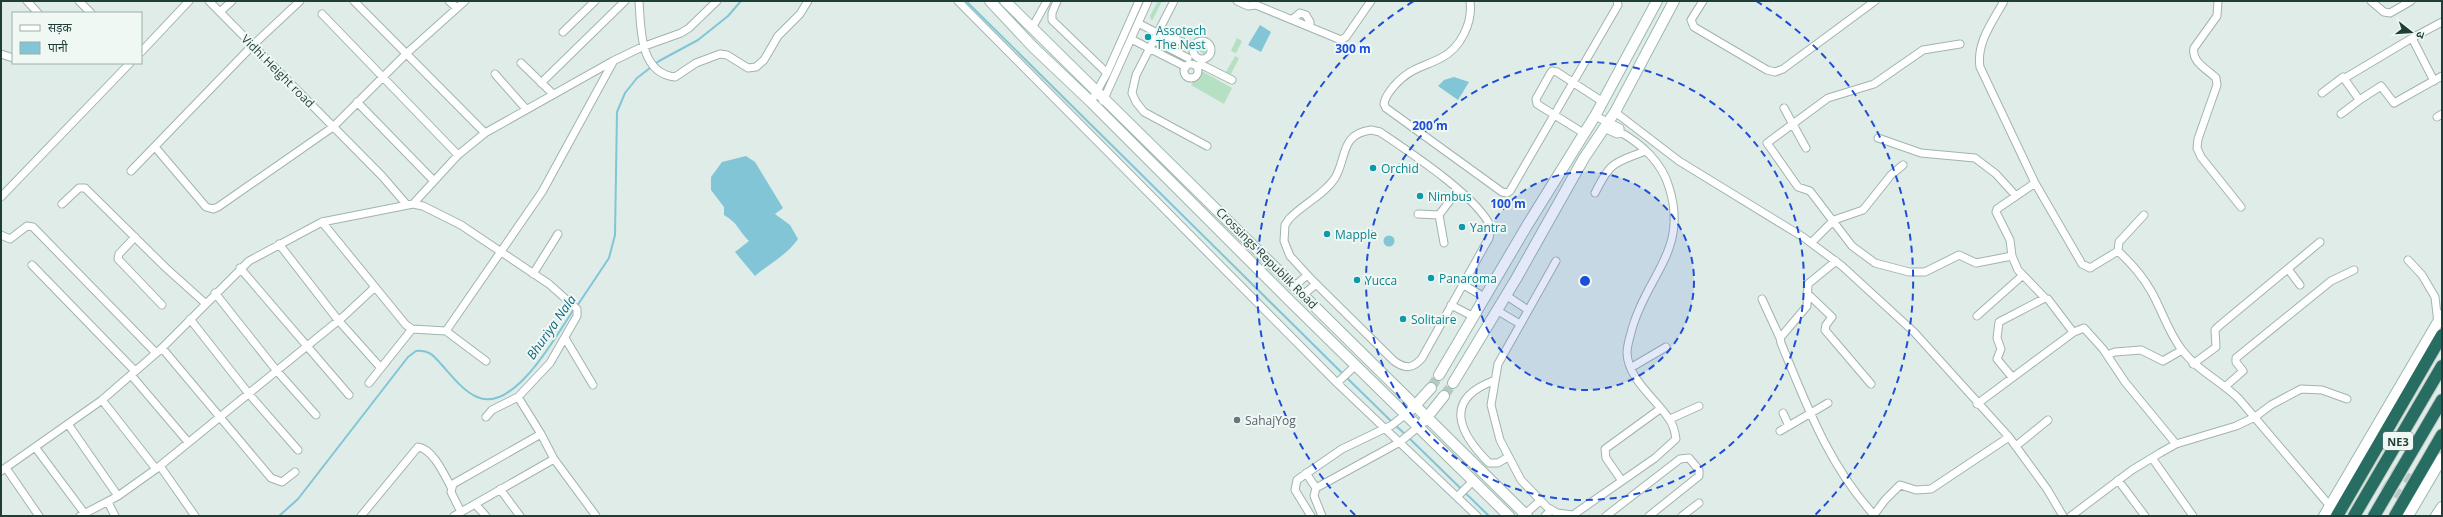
<svg xmlns="http://www.w3.org/2000/svg" width="2443" height="517" viewBox="0 0 2443 517" font-family="'Open Sans','Noto Sans Devanagari',sans-serif">
<style>
.green{fill:#b5e0c3}
.water{fill:#81c5d7}
.lines{fill:none;stroke-linecap:round;stroke-linejoin:round}
.stream{stroke:#81c5d7;stroke-width:2}
.secondary-tunnel{stroke:#b8c9c4;stroke-width:10;stroke-dasharray:10 5;stroke-linecap:butt}
.street-casing{stroke:#a1b4af;stroke-width:9}
.secondary-casing{stroke:#9cb9b0;stroke-width:12}
.highway-casing{stroke:#c0c9c7;stroke-width:14}
.street{stroke:#fff;stroke-width:7}
.secondary{stroke:#fff;stroke-width:10}
.highway{stroke:#276d62;stroke-width:12}
.ring{fill:none;stroke:#1d4ed8;stroke-width:2;stroke-dasharray:7 5}
.culture-dot{fill:#0f9aa8;stroke:#f0f8f4;stroke-width:1.5}
.worship-dot{fill:#6b7280;stroke:#f0f8f4;stroke-width:1.5}
.labels{text-anchor:middle;dominant-baseline:central;stroke-width:4;stroke-linejoin:round;paint-order:stroke}
.shield{fill:#f0f8f4;stroke:#5d7670;stroke-width:1}
.shield-label{font-size:11px;font-weight:bold;fill:#1e3e37}
.culture-label{font-size:12px;fill:#0d838f;stroke:#f0f8f4;text-anchor:start}
.street-label{font-size:12px;fill:#1e3e37;stroke:#f0f8f4}
.worship-label{font-size:12px;fill:#5b616d;stroke:#f0f8f4;text-anchor:start}
.water-label{font-size:13px;font-style:italic;fill:#13677f;stroke:#f0f8f4}
.centre{fill:#1d4ed8;stroke:#f0f8f4;stroke-width:2}
.ring-label{font-size:12px;text-anchor:middle;font-weight:bold;fill:#1d4ed8;stroke:#f0f8f4;stroke-width:4;stroke-linejoin:round;paint-order:stroke}
</style>
<rect width="100%" height="100%" fill="#dfece7"/>
<path class="green" d="M1158,1H1162L1152,21L1150,16Z
M1237,38L1242,41L1236,53L1231,51Z
M1200,42L1210,47L1207,56L1197,50V44Z
M1235,56L1239,58L1231,74L1226,72Z
M1200,70L1232,88L1224,104L1191,85Z"/>
<path class="water" d="M1260,25L1271,32L1261,52L1248,45Z
M1454,77L1469,82L1458,100L1438,86L1444,80Z
M746,156L755,162L783,208L775,214L790,225L798,239C787,255 770,263 755,276L735,252L749,241C738,230 738,223 724,215V207L711,190V177L722,162Z
M1383.5 241a5.5 5.5 0 1 1 11 0a5.5 5.5 0 1 1-11 0Z"/>
<g class="lines">
<path class="stream" d="M966,1L1343,374
M577,306L609,258L615,235L617,112L625,93L637,78L659,61L698,40L728,16L741,1
M1347,378L1392,422
M1395,425L1405,434
M1408,437L1489,516
M279,516L298,499L408,357L416,351C428,349 434,356 441,364C451,375 463,391 477,397C514,414 557,334 574,309"/>
<path class="secondary-tunnel" d="M1431,388L1439,375
M1444,396L1453,383
M2367,454L2419,485
M2358,469L2410,501"/>
<g class="street-casing">
<path id="street" d="M27,1L38,13
M79,1L91,13
M209,1L382,176L407,205
M354,1L485,133
M449,1L457,8
M639,1C641,28 639,73 675,77L696,63L720,54L727,55L748,68L756,67L764,60L778,36L800,14L808,1
M958,1L1337,383L1477,516
M1057,1L1052,13V20L1107,73
M1174,1L1136,75L1132,93L1136,102L1144,112L1207,146
M1237,1L1248,6L1256,5L1341,40L1346,37L1371,1
M1470,1C1473,22 1461,48 1441,58C1421,68 1410,68 1394,86C1390,91 1385,96 1384,104L1386,108L1502,192L1507,193L1510,191L1618,5L1617,1
M1703,1L1691,20L1694,27L1767,70L1775,72L1783,69L1875,1
M2004,1C1993,21 1976,43 1980,67L2035,183L2082,264L2090,268L2118,251
M2218,1L2217,16L2194,48C2191,62 2207,69 2216,78L2217,85L2198,139L2197,148L2201,157L2241,207
M2371,1L2384,12L2390,13L2411,1
M221,11L232,1
M322,14L458,155
M1293,19L1300,13L1306,15L1310,22V27
M1138,23L1157,33L1194,46
M1032,28L1047,1
M563,32L595,1
M2412,38L2442,22
M1131,39L1186,67
M1153,40L1188,58
M1193 50a9 9 0 1 1 18 0a9 9 0 1 1-18 0Z
M1960,44L1923,50L1874,84L1828,98L1767,143L1798,187L1810,191L1852,246L1875,263L1909,272H1925L1959,255L1976,263L2012,256
M141,52L189,1
M1,54L13,58
M521,63L553,94
M1184 71a7 7 0 1 1 14 0a7 7 0 1 1-14 0Z
M1200,64L1232,80
M495,74L526,109
M2345,78L2412,38L2434,81
M541,83L625,1
M2322,93L2343,77L2358,98L2361,99L2381,86L2394,103L2442,76
M1103,101L1148,1
M357,102L433,180
M1091,102L1107,73L1139,1
M1784,108L1806,148
M1615,112L1679,161L1803,237L1842,266L1914,332L2009,437L2047,489L2063,516
M2341,114L2361,99
M2437,117L2442,114
M1604,128L1617,134L1620,132
M1371,130L1380,132C1408,151 1480,198 1491,228L1489,238L1422,358C1413,369 1405,369 1394,361L1312,280L1290,256L1284,241L1285,225L1289,219C1303,204 1324,195 1335,178C1347,158 1340,134 1371,130Z
M1585,134L1537,104L1536,99L1550,74L1552,71L1557,72L1603,102
M1878,138L1921,153L1975,158L1996,174L2016,196
M155,147L206,207L213,209L218,207L333,127L407,53L465,1
M131,171L252,46L300,1
M2035,183L1997,209L1996,212L2010,240L2012,256L2018,270L2045,298
M1595,193C1611,161 1613,164 1645,151
M1,197L130,63
M62,204L79,188H85L166,268L205,303
M413,204L458,155L485,133L613,61L642,47L681,33L689,28L717,1
M1418,214L1439,215
M2144,215L2119,242L2118,251C2131,263 2142,275 2151,291C2162,310 2168,332 2182,350C2198,371 2221,381 2239,399L2330,506
M322,222L406,325L412,329L446,331L486,361
M1,235L10,239L27,226L33,227L156,353
M135,237L119,254L118,259L162,305
M1444,243L1439,215L1458,190
M1811,243L1834,220L1863,210L1891,175L1903,165
M279,244L338,320L380,367
M2408,260L2422,275L2435,297L2438,323
M1556,261L1498,364L1491,405L1500,440L1521,480L1547,507L1557,513L1573,515L1655,458L1676,439C1675,432 1673,424 1669,419C1656,399 1628,379 1627,353C1627,345 1630,337 1632,329C1647,275 1689,250 1669,187C1662,163 1642,144 1620,132V128L1595,116
M1836,261L1808,284L1807,306L1780,338L1781,343C1807,406 1828,464 1874,515
M32,265L135,371
M240,268L349,395
M2288,269L2300,285
M533,274L558,234
M1462,284L1486,298
M1295,286L1307,275
M215,293L276,370L316,415
M1807,293L1832,317L1826,325L1825,330L1871,384
M1304,294L1316,284
M1507,296L1528,310
M1762,299L1780,338
M1451,305L1474,317
M1498,311L1520,324
M1977,316L2023,275
M190,319L249,394L298,450
M446,331L542,192L613,62
M565,338L593,385
M162,348L271,478L282,482L295,472
M2107,355L2115,352L2141,350L2163,361L2182,350
M2193,364L2216,347L2215,330L2219,326L2320,242
M1632,367L1666,347
M131,375L188,442
M2012,377L1997,359L2001,349L1997,338L1999,322L2045,298L2048,299L2073,332
M1493,381C1443,400 1459,433 1489,463H1498L1508,457
M369,383L412,329
M1337,383L1356,365
M2226,386L2243,371L2236,362V358L2331,281L2354,270
M102,400L156,469
M1977,404L2074,332L2084,328L2103,349L2125,382L2176,444
M1783,413L1789,426
M1670,419L1699,406
M68,424L118,496
M1780,431L1828,403
M541,434L554,459L596,516
M2016,446L2048,420
M35,447L85,514
M2152,458L2193,516
M160,466L195,516
M6,468L39,516
M1,471L102,400L162,348L249,261L322,222L413,204L423,206L461,225L549,284L577,309V316L550,363L518,397
M1306,473L1316,488
M2118,480L2145,516
M1622,481L1606,458L1605,449L1660,409
M500,489L520,516
M1457,497L1473,481
M108,502L115,516
M475,504L486,516
M461,512L451,492L453,484L541,434L518,397L492,410L486,417
M1525,514L1540,501
M80,516L118,496L156,469L344,316L374,288
M361,516L418,447C433,449 444,474 451,487
M454,516L554,459
M1311,516L1295,490L1297,480L1342,449L1392,425L1406,414
M1322,516L1314,496L1316,488L1400,442L1418,427
M1545,516L1551,510
M1606,516L1680,459L1689,458L1699,470V476L1649,516
M1682,516L1699,503
M1873,516L1885,500L1900,485L1916,490L1931,489L2009,437
M2071,516L2132,470L2160,453L2176,444L2236,426L2255,417L2271,405L2301,389L2322,390L2347,399"/>
</g>
<g class="secondary-casing">
<path id="secondary" d="M990,1L1033,47L1091,102L1291,302L1509,516
M1005,1L1527,516
M1439,375L1528,224L1595,116L1657,1
M1453,383L1516,279L1584,158L1615,112L1674,1
M1412,409L1431,388
M1424,421L1444,396
M2324,516L2442,315
M2408,516L2442,458
M2436,516L2442,507"/>
</g>
<g class="highway-casing">
<path id="highway" d="M2337,516L2442,335
M2354,516L2442,366
M2374,516L2442,400
M2395,516L2442,435"/>
</g>
<use href="#street" class="street"/>
<use href="#secondary" class="secondary"/>
<use href="#highway" class="highway"/>
</g>
<circle cx="1585" cy="281" r="109" fill="#1d4ed8" fill-opacity=".12"/>
<g class="ring">
<circle cx="1585" cy="281" r="109"/>
<circle cx="1585" cy="281" r="219"/>
<path d="M1355 515A328 328 0 0 1 1414 1M1756 1A328 328 0 0 1 1815 515"/>
</g>
<g class="culture-dot">
<circle cx="1148" cy="37" r="4"/>
<circle cx="1373" cy="168" r="4"/>
<circle cx="1420" cy="196" r="4"/>
<circle cx="1462" cy="227" r="4"/>
<circle cx="1327" cy="234" r="4"/>
<circle cx="1431" cy="278" r="4"/>
<circle cx="1357" cy="280" r="4"/>
<circle cx="1403" cy="319" r="4"/>
</g>
<circle class="worship-dot" cx="1237" cy="420" r="4"/>
<g class="labels">
<rect class="shield" x="2383" y="432" width="30" height="18" rx="3"/>
<g class="shield-label">
<text x="2398" y="441">NE3</text>
</g>
<g class="culture-label">
<text x="1156" y="30">Assotech<tspan x="1156" dy="14">The Nest</tspan></text>
<text x="1381" y="168">Orchid</text>
<text x="1428" y="196">Nimbus</text>
<text x="1470" y="227">Yantra</text>
<text x="1335" y="234">Mapple</text>
<text x="1439" y="278">Panaroma</text>
<text x="1365" y="280">Yucca</text>
<text x="1411" y="319">Solitaire</text>
</g>
<g class="street-label">
<text transform="translate(278 71) rotate(45)">Vidhi Height road</text>
<text transform="translate(1267 258) rotate(45)">Crossings Republik Road</text>
</g>
<g class="worship-label">
<text x="1245" y="420">SahajYog</text>
</g>
<g class="water-label">
<text transform="translate(551 327) rotate(-55)">Bhuriya Nala</text>
</g>
</g>
<circle cx="1585" cy="281" r="6" class="centre"/>
<g class="ring-label">
<text x="1353" y="53">300 m</text>
<text x="1430" y="130">200 m</text>
<text x="1508" y="208">100 m</text>
</g>
<rect width="2443" height="517" fill="none" stroke="#1e3e37" stroke-width="4"/>
<rect x="12" y="12" width="130" height="52" fill="#f0f8f4" stroke="#9caea8"/>
<rect x="20" y="25" width="20" height="6" fill="#ffffff" stroke="#9caea8"/>
<text x="48" y="32" font-size="12" fill="#1e3e37">सड़क</text>
<rect x="20" y="42" width="20" height="12" fill="#81c5d7" stroke="#9caea8"/>
<text x="48" y="52" font-size="12" fill="#1e3e37">पानी</text>
<g transform="translate(2411 32) rotate(107)" stroke="#f0f8f4" stroke-width="3" paint-order="stroke">
<path d="M0-3L7 15L0 10L-7 15Z" fill="#1e3e37"/>
<text y="-6" font-size="11" font-weight="bold" text-anchor="middle" fill="#1e3e37">उ</text>
</g>
</svg>
